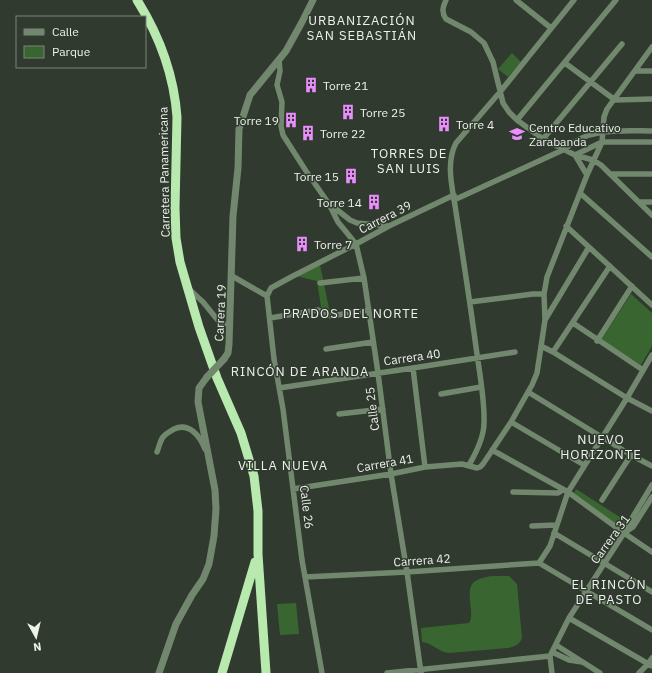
<svg xmlns="http://www.w3.org/2000/svg" width="652" height="673" viewBox="0 0 652 673" font-family="'IBM Plex Sans',sans-serif">
<style>
.green{fill:#396630}
.lines{fill:none;stroke-linecap:round;stroke-linejoin:round}
.minor{stroke:#72886e;stroke-width:5.5}
.tertiary{stroke:#72886e;stroke-width:7}
.trunk{stroke:#b8e9ae;stroke-width:9}
.tertiary-bridge{stroke:#72886e;stroke-width:7}
.labels{text-anchor:middle;dominant-baseline:central;stroke-width:3;stroke-linejoin:round;paint-order:stroke}
.poi-label{font-size:12px;fill:#ecf2eb;stroke:#303a2e;text-anchor:start}
.street-label{font-size:12px;fill:#ecf2eb;stroke:#303a2e}
.neighbourhood-label{font-size:13px;letter-spacing:1px;fill:#ecf2eb;stroke:#303a2e}
</style>
<rect width="100%" height="100%" fill="#303a2e"/>
<path class="green" d="M512,53L521,62L508,77L498,69Z
M320,265L330,313H327L321,307L317,281L296,276Z
M631,294L652,313V346L641,365L601,340Z
M576,489L626,521L622,529L574,493Z
M492,576H509L517,584L522,638C520,644 514,647 508,648L449,653C438,652 433,643 422,642L421,628L469,623C472,619 471,615 471,610C469,588 466,580 492,576Z
M296,603L299,634L280,635L277,604Z"/>
<g class="lines">
<path class="minor" d="M446,0C443,7 441,12 446,19L471,32L484,43L493,62L503,103L509,112L517,120L543,139L575,155L587,175
M516,0L551,28
M279,59L280,71L277,85L282,102L281,126L283,135L306,171L329,204L338,222L356,244L364,278L378,373L391,474L407,572L421,673
M565,63L615,100L652,99
M635,71H652
M517,120L616,0
M543,139L622,44
M575,155L593,160L601,165L652,215
M575,155L602,142H652
M610,174H652
M580,193L652,257
M454,200L565,149C588,127 623,131 652,131
M639,202H652
M331,205L350,220L357,223L388,226
M566,226L652,305
M232,276L267,296
M320,283L364,278
M190,290L203,302L221,324H230
M267,296L274,359L283,409L302,560L322,673
M267,296L271,288L293,276L356,244L389,226L454,195
M470,302L533,294H544
M270,318L318,310L331,316L368,310
M545,320L589,247
M573,323L643,370
M597,341L632,286
M541,346L553,352L627,398L652,411
M326,349L373,342
M553,352L610,266
M413,368L425,467
M279,388L413,368L515,352
M528,392L631,455L652,466
M441,394L481,387
M339,414L383,409
M511,422L584,465
M492,450L568,492L624,533L652,552
M157,452C159,447 160,441 163,437C166,433 170,432 174,429C189,422 200,436 205,449
M469,465C476,453 484,438 484,423C485,400 479,370 476,347C470,302 463,257 456,212C453,190 445,164 456,143L500,92L574,0
M293,489L391,474L425,467L462,464L477,468L480,467L483,464L511,422L532,385L537,373L545,320L544,294L547,277L587,175L602,142L604,117L607,109L652,47
M513,492L558,493L563,490
M602,500L631,455
M532,526L556,525
M554,533L652,592
M624,533L628,525L652,485
M539,563L550,546L568,492L627,398L652,355
M539,563L652,630
M305,577L407,572L539,563
M569,618L652,666
M556,645L600,673
M552,652L569,660L582,662
M550,656L569,618L587,590L624,533L633,527L652,497
M550,656L552,673
M387,673L550,656
M639,673L648,664L652,658"/>
<path class="tertiary" d="M224,359L228,353L229,344L233,216L238,168L239,129L250,95L286,51L302,22L313,0
M159,673L176,624L192,595L203,579L209,564L214,536L216,509L215,490L198,402L199,388L207,377"/>
<path class="trunk" d="M137,0C159,35 174,76 177,117L175,208L176,238L180,262L199,327L217,378L241,433L254,476L258,511V554L266,673
M222,673L255,562"/>
<path class="tertiary-bridge" d="M207,377L224,359"/>
</g>
<defs>
<g id="building-bare" transform="scale(1.2)"><path d="M-4-6H4V6H1V3H-1V6H-4ZM-2.5-4.3h1.7v1.8h-1.7ZM.8-4.3h1.7v1.8H.8ZM-2.5-1h1.7V.8h-1.7ZM.8-1h1.7V.8H.8Z" fill="#ea8dfd" stroke="#303a2e" stroke-width="2.5" paint-order="stroke"/></g>
<g id="school-bare" transform="scale(1.2)"><path d="M0-5L7-2L0 1L-7-2ZM-4 1L0 2.5L4 1V4Q0 6-4 4Z" fill="#ea8dfd" stroke="#303a2e" stroke-width="2.5" paint-order="stroke"/></g>
</defs>
<g fill-rule="evenodd">
<use href="#building-bare" x="311" y="85"/>
<use href="#building-bare" x="348" y="112"/>
<use href="#building-bare" x="291" y="120"/>
<use href="#building-bare" x="444" y="124"/>
<use href="#building-bare" x="308" y="133"/>
<use href="#school-bare" x="517" y="134"/>
<use href="#building-bare" x="351" y="176"/>
<use href="#building-bare" x="374" y="202"/>
<use href="#building-bare" x="302" y="244"/>
</g>
<g class="labels">
<g class="poi-label">
<text x="323" y="85">Torre 21</text>
<text x="360" y="112">Torre 25</text>
<text x="279" y="120" text-anchor="end">Torre 19</text>
<text x="456" y="124">Torre 4</text>
<text x="529" y="127">Centro Educativo<tspan x="529" dy="14">Zarabanda</tspan></text>
<text x="320" y="133">Torre 22</text>
<text x="339" y="176" text-anchor="end">Torre 15</text>
<text x="362" y="202" text-anchor="end">Torre 14</text>
<text x="314" y="244">Torre 7</text>
</g>
<g class="street-label">
<text transform="translate(164 172) rotate(-91)">Carretera Panamericana</text>
<text transform="translate(385 217) rotate(-27)">Carrera 39</text>
<text transform="translate(220 313) rotate(-87)">Carrera 19</text>
<text transform="translate(412 357) rotate(-8)">Carrera 40</text>
<text transform="translate(372 409) rotate(-97)">Calle 25</text>
<text transform="translate(385 463) rotate(-10)">Carrera 41</text>
<text transform="translate(307 507) rotate(83)">Calle 26</text>
<text transform="translate(610 539) rotate(-54)">Carrera 31</text>
<text transform="translate(422 560) rotate(-4)">Carrera 42</text>
</g>
<g class="neighbourhood-label">
<text x="362" y="20">URBANIZACIÓN<tspan x="362" dy="15">SAN SEBASTIÁN</tspan></text>
<text x="409" y="153">TORRES DE<tspan x="409" dy="15">SAN LUIS</tspan></text>
<text x="351" y="313">PRADOS DEL NORTE</text>
<text x="300" y="371">RINCÓN DE ARANDA</text>
<text x="601" y="439">NUEVO<tspan x="601" dy="15">HORIZONTE</tspan></text>
<text x="283" y="465">VILLA NUEVA</text>
<text x="609" y="584">EL RINCÓN<tspan x="609" dy="15">DE PASTO</tspan></text>
</g>
</g>
<rect x="16" y="16" width="130" height="52" fill="#303a2e" stroke="#7b847a"/>
<rect x="24" y="29" width="20" height="6" fill="#72886e" stroke="#7b847a"/>
<text x="52" y="36" font-size="12" fill="#ecf2eb">Calle</text>
<rect x="24" y="46" width="20" height="12" fill="#396630" stroke="#7b847a"/>
<text x="52" y="56" font-size="12" fill="#ecf2eb">Parque</text>
<g transform="translate(36 637) rotate(172)" stroke="#303a2e" stroke-width="3" paint-order="stroke">
<path d="M0-3L7 15L0 10L-7 15Z" fill="#ecf2eb"/>
<text y="-6" font-size="11" font-weight="bold" text-anchor="middle" fill="#ecf2eb">N</text>
</g>
</svg>
